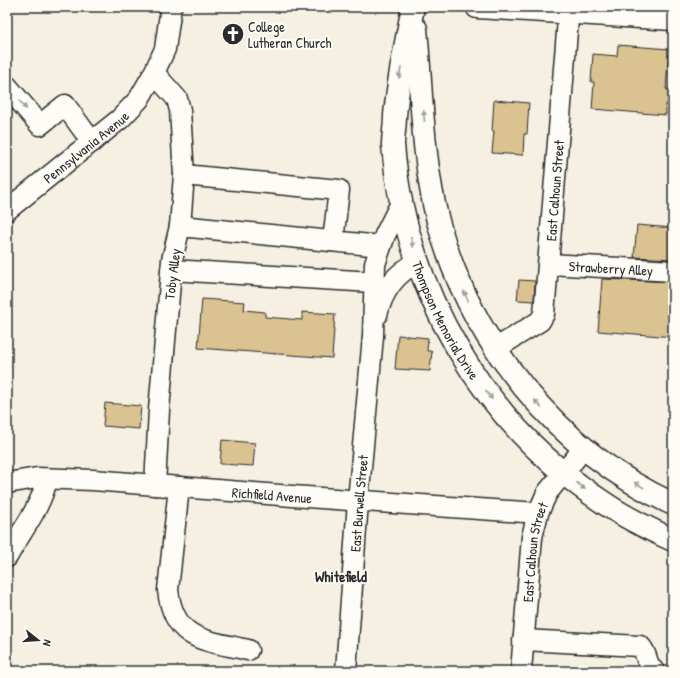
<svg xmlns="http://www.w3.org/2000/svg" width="680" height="678" viewBox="0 0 680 678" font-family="'Patrick Hand',sans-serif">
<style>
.building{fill:#dac291;stroke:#2b2b2b}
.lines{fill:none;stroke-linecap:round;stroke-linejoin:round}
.minor-casing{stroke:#2b2b2b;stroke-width:23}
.major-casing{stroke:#2b2b2b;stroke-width:25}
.minor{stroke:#fdfcf7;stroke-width:20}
.major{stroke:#fdfcf7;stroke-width:22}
.oneway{fill:#9e9e9b}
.labels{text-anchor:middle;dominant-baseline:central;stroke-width:4;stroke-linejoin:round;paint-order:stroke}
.poi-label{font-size:14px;fill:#2b2b2b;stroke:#fdfcf7;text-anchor:start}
.street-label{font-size:14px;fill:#2b2b2b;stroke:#fdfcf7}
.neighbourhood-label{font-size:15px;font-weight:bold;fill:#2b2b2b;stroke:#fdfcf7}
</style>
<rect width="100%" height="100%" fill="#f6f0e3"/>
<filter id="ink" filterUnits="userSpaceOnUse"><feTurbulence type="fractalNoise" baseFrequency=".025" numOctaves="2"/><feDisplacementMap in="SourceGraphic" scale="8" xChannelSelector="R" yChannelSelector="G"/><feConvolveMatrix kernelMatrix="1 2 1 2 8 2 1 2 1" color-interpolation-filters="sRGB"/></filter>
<g filter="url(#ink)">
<path class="building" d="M618,45L669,49L666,89L673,90V105L666,104V115L592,109L594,82H591L593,54L617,56Z
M494,100L529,103L527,134H524L523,155L492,153L494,131H492Z
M637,225L673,228V259L634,257Z
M602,279L673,282V337L598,331Z
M519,280L535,281L534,301L517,300Z
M202,299L245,302L244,310L265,312V317L302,320V312L335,314L332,358L198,348Z
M398,335L428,338L427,351H432L430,371L395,369Z
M105,403L141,406L139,429L103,426Z
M222,440L255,443L253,466L220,464Z"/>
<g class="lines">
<g class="minor-casing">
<g id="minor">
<path d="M154,73L177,99L180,110L184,175L180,226L172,260L159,410L155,485"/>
<path d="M7,86L40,125L65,105L92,142"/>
<path d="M184,175L339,190L333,241"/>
<path id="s1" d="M7,210L120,119L139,99L154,73L165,49L171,7"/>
<path d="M180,226L381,246"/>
<path id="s2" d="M549,264L673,271"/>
<path d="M171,270L373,282"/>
<path d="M377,315C382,293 396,271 418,263"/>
<path id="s3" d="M495,349L540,321L544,314L569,7"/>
<path id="s4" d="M7,483L37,478L93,480L292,496L538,513"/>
<path d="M179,487L168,590C174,642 206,640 248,650"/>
<path d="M7,557C21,531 41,508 47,479"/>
<path d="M523,640L640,646C648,653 645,664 654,671"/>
<path id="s5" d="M346,671L358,501L373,336L375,264L385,235L401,203"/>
<path id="s6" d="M521,671L532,537L538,513L547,493L584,448"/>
</g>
</g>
<g class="major-casing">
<g id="major">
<path id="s7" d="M413,7C406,43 398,79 395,116C395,126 393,136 393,145C405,290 483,423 604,503C626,518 649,529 673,540"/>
<path d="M477,7L673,19"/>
<path d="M416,29C422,93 422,159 438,221C470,342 559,452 673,504"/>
</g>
</g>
<use href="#minor" class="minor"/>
<use href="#major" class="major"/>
</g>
<defs><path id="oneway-solid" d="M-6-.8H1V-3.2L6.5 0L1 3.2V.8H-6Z"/></defs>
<g class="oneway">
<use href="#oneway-solid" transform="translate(400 73) rotate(101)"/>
<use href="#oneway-solid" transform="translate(23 105) rotate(50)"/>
<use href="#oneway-solid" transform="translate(424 116) rotate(-95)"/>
<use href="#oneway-solid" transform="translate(412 242) rotate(75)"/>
<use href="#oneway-solid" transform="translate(466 296) rotate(-114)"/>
<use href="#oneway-solid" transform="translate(489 395) rotate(53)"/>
<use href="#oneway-solid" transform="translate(538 404) rotate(-130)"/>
<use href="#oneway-solid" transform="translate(639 485) rotate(-150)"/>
<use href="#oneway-solid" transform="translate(581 486) rotate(37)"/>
</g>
</g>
<defs>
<g id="church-disc" transform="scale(1.15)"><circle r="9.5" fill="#2b2b2b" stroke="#fdfcf7"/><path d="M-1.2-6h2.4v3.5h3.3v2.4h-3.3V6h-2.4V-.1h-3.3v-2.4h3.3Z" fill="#fff"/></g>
</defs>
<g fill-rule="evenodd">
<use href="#church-disc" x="233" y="34"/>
</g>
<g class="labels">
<g class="poi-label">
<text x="248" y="26">College<tspan x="248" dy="16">Lutheran Church</tspan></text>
</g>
<g class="street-label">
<text stroke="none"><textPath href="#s1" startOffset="101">Pennsylvania Avenue</textPath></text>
<text stroke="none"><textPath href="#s3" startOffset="185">East Calhoun Street</textPath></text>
<text stroke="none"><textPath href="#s2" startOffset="62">Strawberry Alley</textPath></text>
<text transform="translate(172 274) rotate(-83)">Toby Alley</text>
<text stroke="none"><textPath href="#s7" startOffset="324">Thompson Memorial Drive</textPath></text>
<text stroke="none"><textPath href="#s4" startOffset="266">Richfield Avenue</textPath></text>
<text stroke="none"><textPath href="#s5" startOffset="168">East Burwell Street</textPath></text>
<text stroke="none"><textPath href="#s6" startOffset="120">East Calhoun Street</textPath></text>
</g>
<g class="neighbourhood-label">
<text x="341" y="576">Whitefield</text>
</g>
</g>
<rect width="680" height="678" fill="none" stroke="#fdfcf7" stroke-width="24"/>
<rect x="12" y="12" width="656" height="654" fill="none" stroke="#2b2b2b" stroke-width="1.5" filter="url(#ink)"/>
<g transform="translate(38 640) rotate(107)" stroke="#fdfcf7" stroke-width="3" paint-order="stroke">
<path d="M0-3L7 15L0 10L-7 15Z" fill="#2b2b2b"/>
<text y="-6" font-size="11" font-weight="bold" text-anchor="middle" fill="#2b2b2b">N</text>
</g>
</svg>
